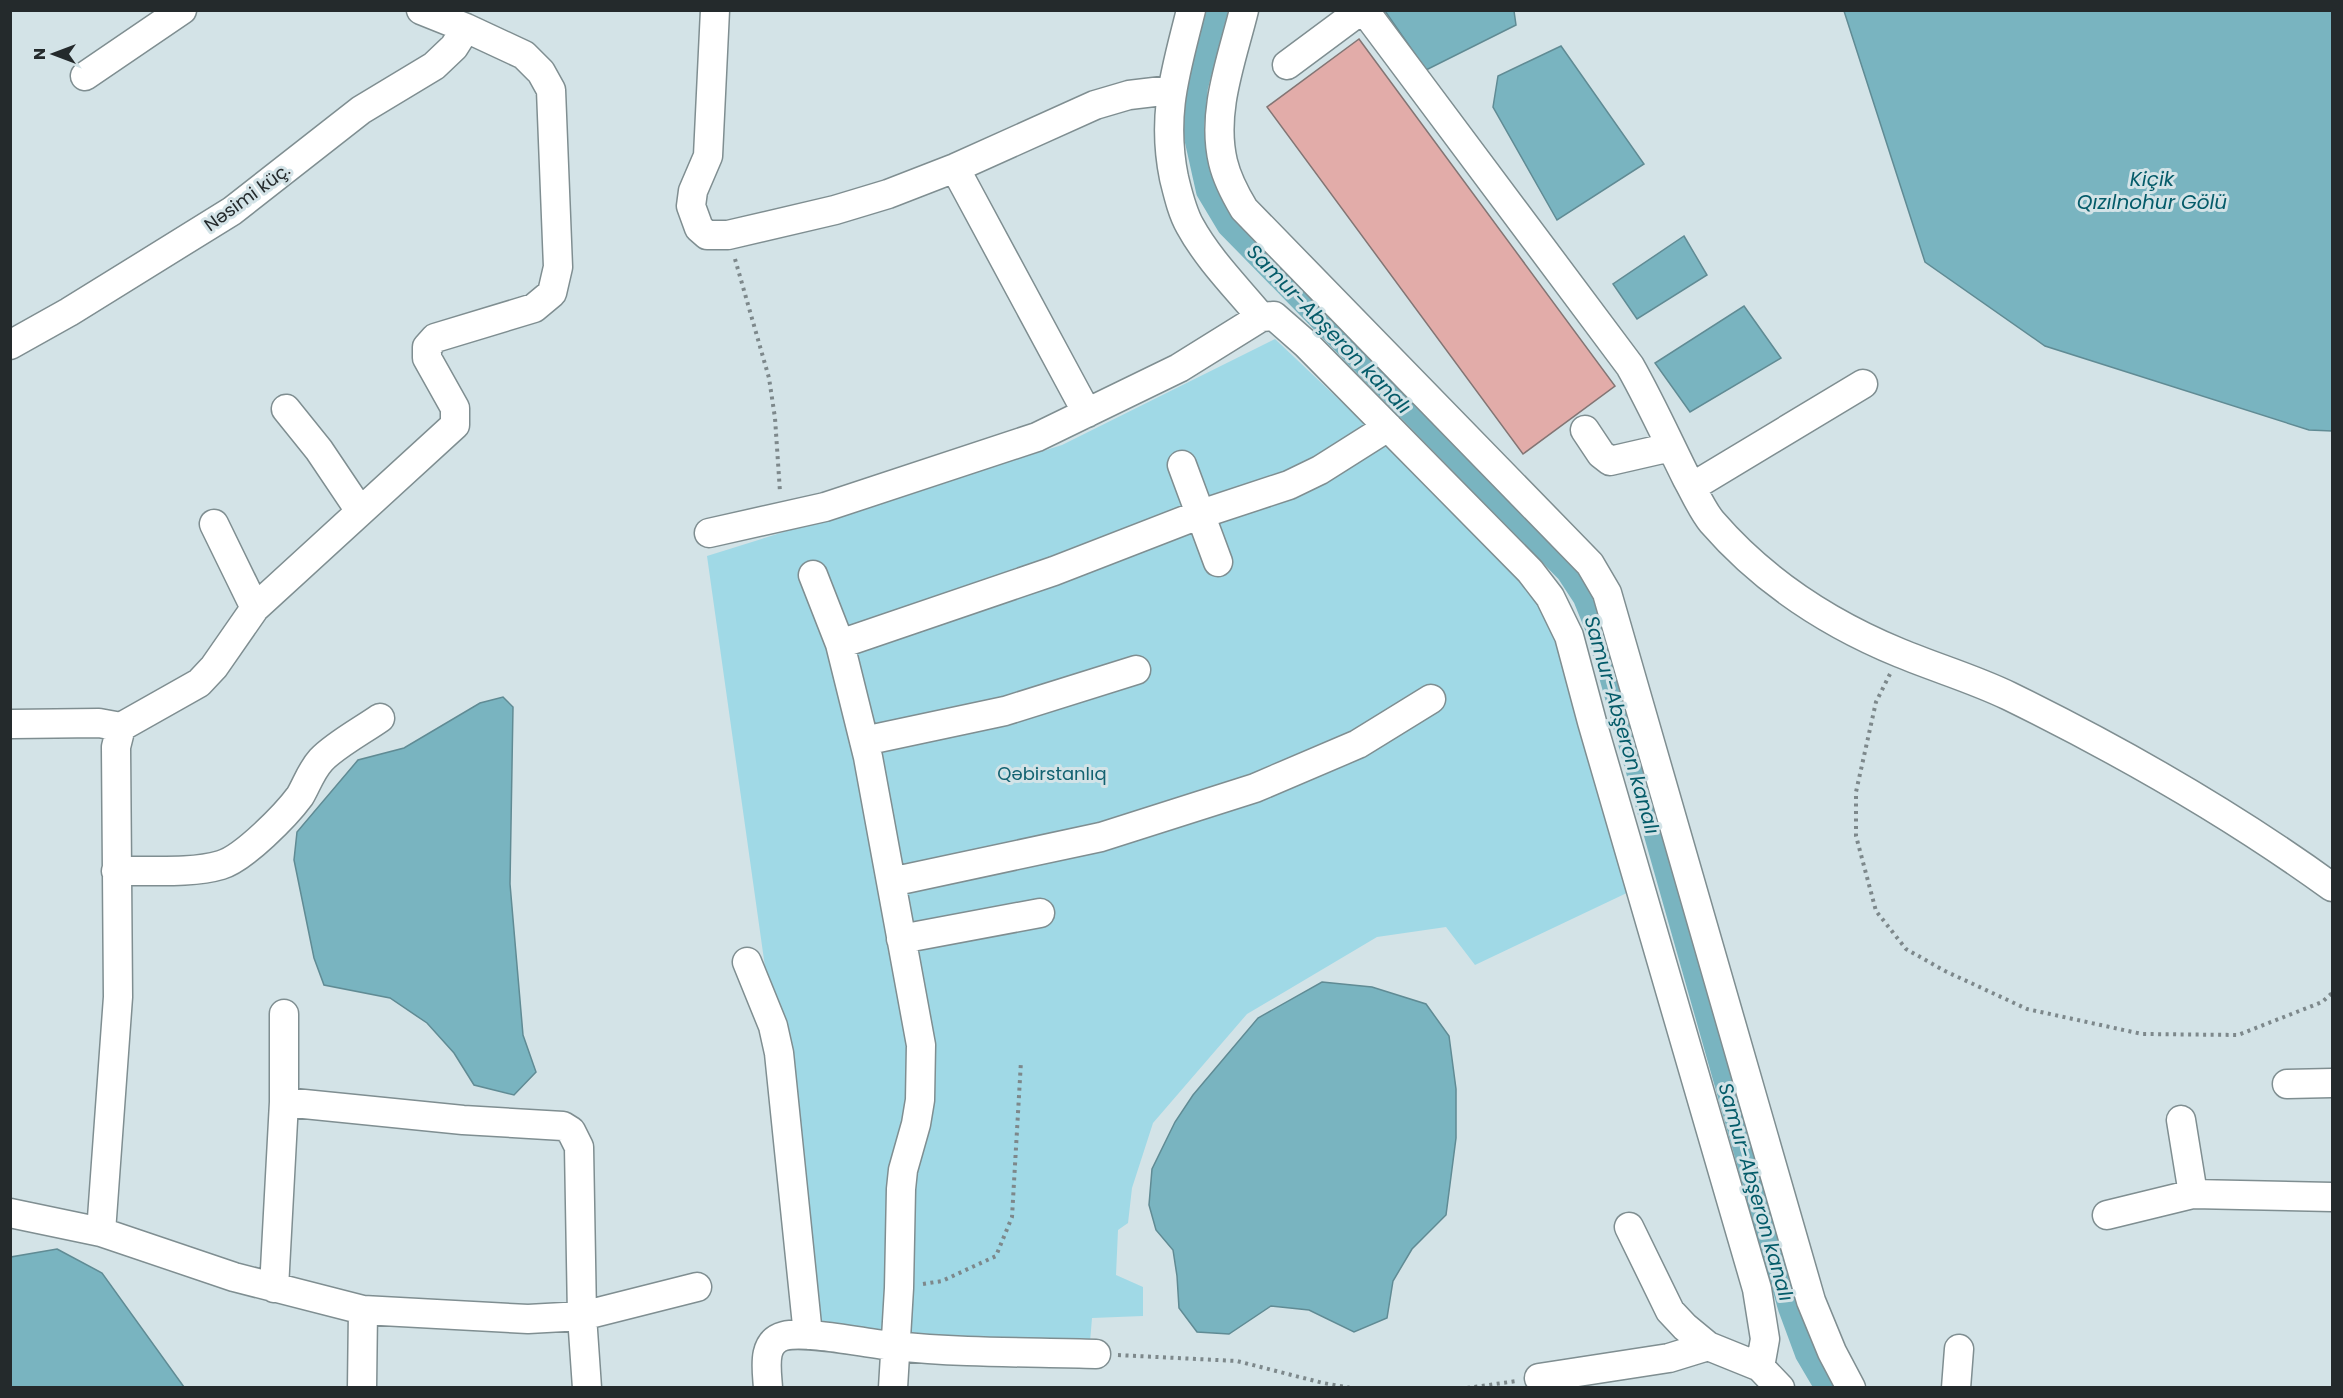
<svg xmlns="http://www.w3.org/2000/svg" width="2343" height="1398" viewBox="0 0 2343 1398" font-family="Poppins,sans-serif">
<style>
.green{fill:#a0d9e6}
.water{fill:#79b4c0;stroke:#608b94;stroke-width:1.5}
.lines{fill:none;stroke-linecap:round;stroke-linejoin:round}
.canal{stroke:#79b4c0;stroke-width:22}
.building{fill:#e2aca9;stroke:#837574;stroke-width:1.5}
.minor-casing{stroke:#7f8e91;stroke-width:31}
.path{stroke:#7d888b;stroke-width:4;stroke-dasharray:3 4.5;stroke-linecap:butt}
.minor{stroke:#fff;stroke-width:28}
.labels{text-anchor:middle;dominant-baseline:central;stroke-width:6;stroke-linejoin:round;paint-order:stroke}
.street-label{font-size:18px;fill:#242a2c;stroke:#d3e3e7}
.park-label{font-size:18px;fill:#126271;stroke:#d3e3e7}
.water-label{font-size:20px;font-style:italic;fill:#045b69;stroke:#d3e3e7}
</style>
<rect width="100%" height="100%" fill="#d3e3e7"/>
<path class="green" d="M1275,339L1485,538L1554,619L1631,891L1475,965L1446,927L1377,937L1247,1014L1153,1123L1132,1188L1128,1223L1118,1230L1116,1275L1143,1287V1316L1092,1318L1090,1342L908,1338L819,1325L797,1096L783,1012L767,981L707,556L1062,445Z"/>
<path class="water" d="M1385,11H1514L1516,25L1426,70Z
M1844,11H2332V431L2309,430L2045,346L1925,262Z
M1561,46L1644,164L1557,220L1493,107L1498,76Z
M1684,236L1707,275L1637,319L1613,284Z
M1744,306L1781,358L1690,412L1655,363Z
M503,697L513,707L510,884L523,1035L536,1072L514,1095L474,1085L454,1053L427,1023L390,998L324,985L314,958L294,860L297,832L358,760L404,748L480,703Z
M1322,982L1372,987L1426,1004L1449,1036L1456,1089V1138L1446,1215L1412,1249L1393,1281L1387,1318L1354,1332L1309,1310L1271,1306L1229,1334L1197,1332L1179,1308L1177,1276L1173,1250L1156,1230L1149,1205L1152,1169L1175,1122L1193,1095L1258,1018Z
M57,1249L102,1273L184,1387H11V1257Z"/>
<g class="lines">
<path class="canal" d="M1217,10L1197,87L1193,128L1207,191L1228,226L1567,572L1584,598L1597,630L1789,1308L1806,1354L1826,1388"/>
</g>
<path class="building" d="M1359,39L1615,386L1523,454L1267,107Z"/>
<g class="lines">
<g class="minor-casing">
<path id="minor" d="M715,10L708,156L693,191L691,206L699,228L707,235H728L835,210L888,194L955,168L1095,105L1129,95L1171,90
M1244,10C1232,59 1211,112 1223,162C1227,179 1235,194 1244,209L1590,564L1607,593L1811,1301L1832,1352L1851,1388
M1364,10L1630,366C1651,403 1668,441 1687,479C1695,493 1702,510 1712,522C1764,582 1827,623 1900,653C1936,668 1974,679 2009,696C2119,750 2234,816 2332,887
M1287,65L1361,10
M85,76L182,10
M955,168L1087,413
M1261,317L1274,316L1306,344L1530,571L1550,597L1569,636L1592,722L1757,1289L1765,1339L1760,1367
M10,345L69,312L232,211L361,110L434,66L454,47L466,28
M286,409L319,450L360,511
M1585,430L1601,454L1610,461L1671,447
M1182,465L1218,562
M1692,487L1863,384
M214,524L255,608
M709,533L825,507L1037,437L1179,368L1261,317C1237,288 1208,259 1190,226C1182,212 1178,194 1174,178C1161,114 1176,71 1191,10
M813,575L840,644L868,757L921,1045L920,1100L916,1124L903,1170L901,1189L899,1288L893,1388
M840,644L1054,571L1201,514L1289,485L1320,470L1388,427
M12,724L99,723L121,727
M864,741L1005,711L1136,670
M116,871C148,870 191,874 221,865C244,858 286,815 300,796C307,784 311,771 321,760C335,745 363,730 380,718
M891,882L1101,837L1255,788L1358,744L1431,699
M901,939L1040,913
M747,962L773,1026L779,1053L808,1335
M2287,1084L2332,1083
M284,1102L463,1120L563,1126L571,1131L579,1147L582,1316L587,1388
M2181,1120L2193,1194
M10,1213L101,1232L234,1277L363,1310L528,1319L582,1316L697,1287
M2107,1215L2193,1194L2332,1197
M1629,1227L1670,1311L1685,1327L1708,1346L1760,1367L1780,1388
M101,1232L118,997L116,747L121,727L199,683L214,667L255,608L455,425V408L427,358V347L435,338L534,308L552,293L558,267L551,90L541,72L524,55L466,28L421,10
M274,1288L284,1102V1014
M1539,1378L1669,1358L1708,1346
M362,1388L363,1310
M768,1388C767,1370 761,1342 784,1336C807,1330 868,1344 894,1346C961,1353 1029,1352 1096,1354
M1956,1388L1959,1349"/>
</g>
<path class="path" d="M735,259L769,378L775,418L780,492
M1890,674L1876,702L1856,792V836L1876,911L1906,949L1945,971L2027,1009L2142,1034L2238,1035L2322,1002L2332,993
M923,1284L942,1281L996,1256L1012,1217L1021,1061
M1118,1355L1237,1361L1323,1383L1351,1388
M1467,1388L1517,1381"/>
<use href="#minor" class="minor"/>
</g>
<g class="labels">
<g class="street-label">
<text transform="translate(247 197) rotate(-36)">Nəsimi küç.</text>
</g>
<g class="park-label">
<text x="1052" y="773">Qəbirstanlıq</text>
</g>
<g class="water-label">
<text x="2152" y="179">Kiçik<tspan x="2152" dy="23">Qızılnohur Gölü</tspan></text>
<text transform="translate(1329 329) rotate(46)">Samur-Abşeron kanalı</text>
<text transform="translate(1622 725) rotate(74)">Samur-Abşeron kanalı</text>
<text transform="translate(1756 1192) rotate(74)">Samur-Abşeron kanalı</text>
</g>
</g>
<rect width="2343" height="1398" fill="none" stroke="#242a2c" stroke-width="24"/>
<g transform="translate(54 54) rotate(270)" stroke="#d3e3e7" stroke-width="4.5" paint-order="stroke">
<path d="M0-4.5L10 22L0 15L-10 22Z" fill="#242a2c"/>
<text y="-9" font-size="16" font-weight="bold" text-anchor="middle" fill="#242a2c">N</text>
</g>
</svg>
